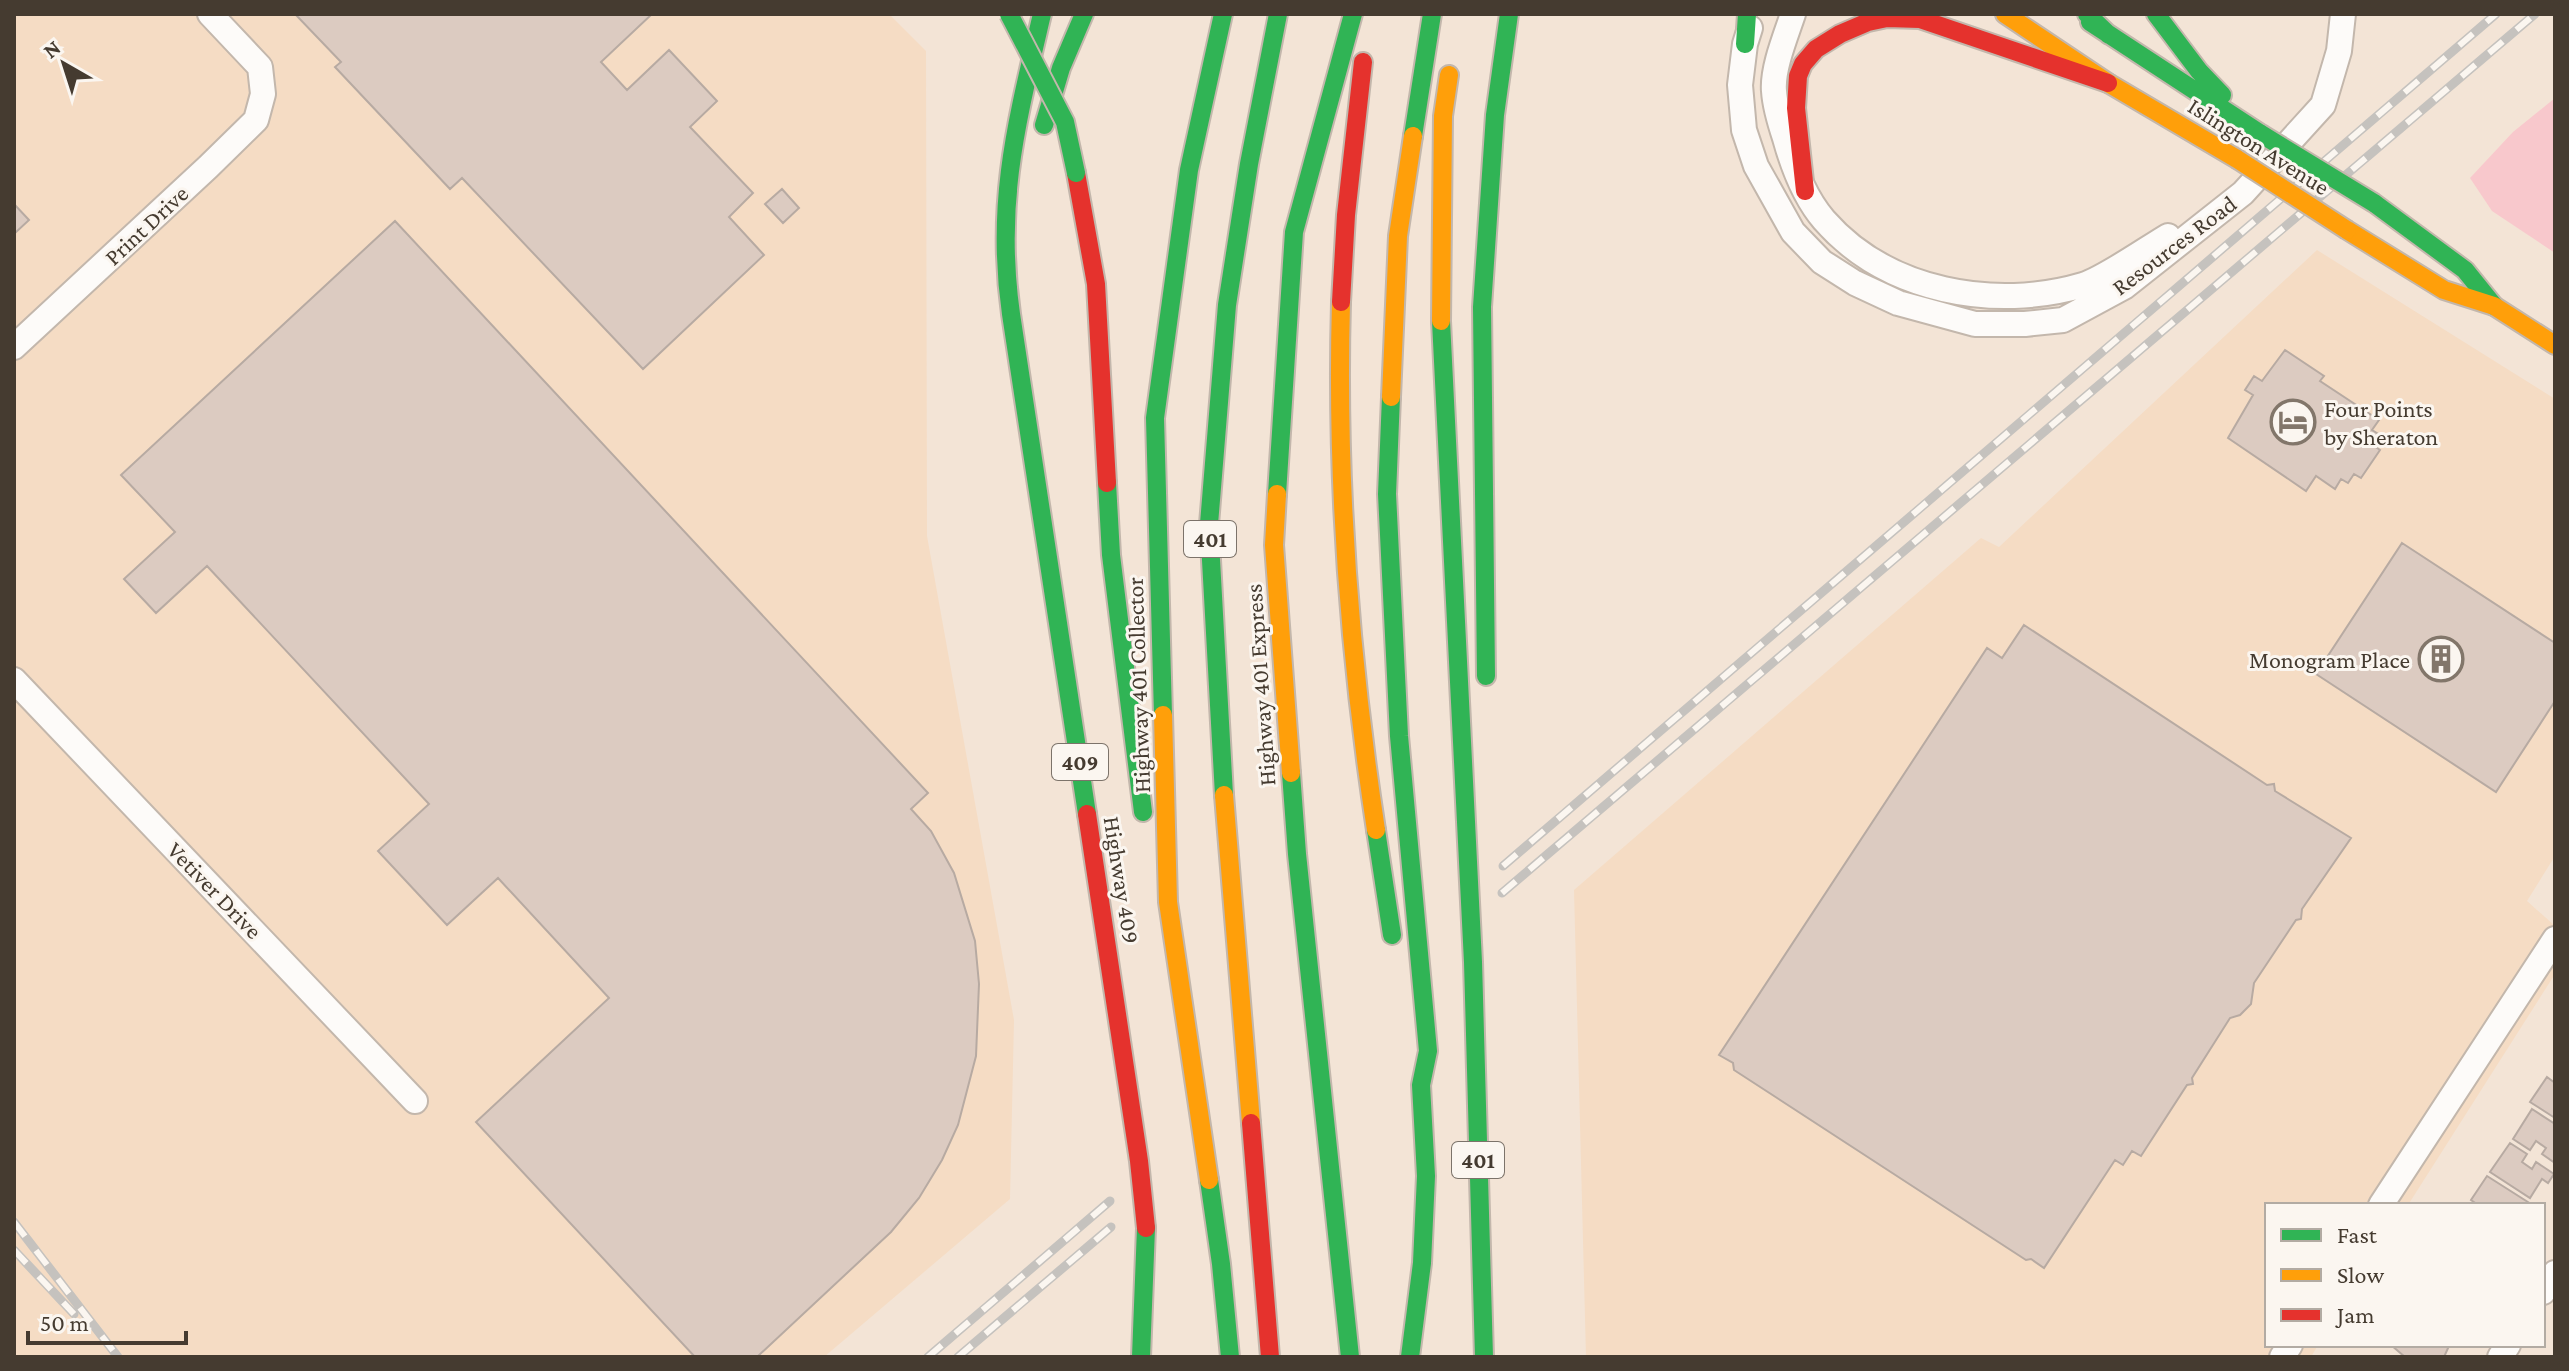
<svg xmlns="http://www.w3.org/2000/svg" width="2569" height="1371" viewBox="0 0 2569 1371" font-family="'Crimson Pro',serif">
<style>
.built{fill:#f5dcc4}
.green{fill:#f8c8cc}
.building{fill:#dccbc1;stroke:#b7aaa2;stroke-width:2}
.lines{fill:none;stroke-linecap:round;stroke-linejoin:round}
.street-casing{stroke:#c3b7ac;stroke-width:28}
.fast-casing{stroke:#c3b7ac;stroke-width:22}
.slow-casing{stroke:#c3b7ac;stroke-width:22}
.jam-casing{stroke:#c3b7ac;stroke-width:22}
.street{stroke:#fdfbf9;stroke-width:24}
.fast{stroke:#30b455;stroke-width:18}
.slow{stroke:#ff9f0a;stroke-width:18}
.jam{stroke:#e5322d;stroke-width:18}
.rail-casing{stroke:#c5c2be;stroke-width:9}
.rail{stroke:#fbf6f0;stroke-width:6;stroke-dasharray:18;stroke-linecap:butt}
.fast-bridge-casing{stroke:#c3b7ac;stroke-width:22;stroke-linecap:butt}
.slow-bridge-casing{stroke:#c3b7ac;stroke-width:22;stroke-linecap:butt}
.fast-bridge{stroke:#30b455;stroke-width:18}
.slow-bridge{stroke:#ff9f0a;stroke-width:18}
.labels{text-anchor:middle;dominant-baseline:central;stroke-width:6;stroke-linejoin:round;paint-order:stroke}
.shield{fill:#fbf6f0;stroke:#7c736a;stroke-width:2}
.shield-label{font-size:22px;font-weight:bold;fill:#453b30}
.street-label{font-size:24px;fill:#453b30;stroke:#fbf6f0}
.poi-label{font-size:24px;fill:#453b30;stroke:#fbf6f0;text-anchor:start}
</style>
<rect width="100%" height="100%" fill="#f3e4d6"/>
<path class="built" d="M14,14H889L926,51L927,536L1014,1020L1010,1199L824,1357H14Z
M2317,250L2555,399V856L2527,901L2555,926V974L2408,1205H2267V1345H2318L2311,1357H1586L1574,890L1981,538L1999,547Z"/>
<path class="green" d="M2555,98V253L2492,211L2470,178L2513,132Z"/>
<path class="building" d="M295,14H652L601,62L627,90L669,50L717,101L690,127L753,193L729,217L764,255L643,369L462,178L450,189L335,67L341,62Z
M782,189L799,208L783,223L765,204Z
M14,204L29,220L14,234Z
M395,221L928,793L911,809L931,831L954,873L975,941L979,984L976,1056L958,1125L942,1160L919,1198L891,1232L757,1357H695L476,1122L609,998L498,878L447,925L378,851L429,804L207,566L156,613L124,579L175,532L121,475Z
M2285,350L2324,376L2320,381L2379,420L2372,430L2380,435L2373,445L2380,450L2361,478L2354,474L2348,483L2341,479L2335,489L2316,476L2306,491L2228,438L2253,395L2245,390L2254,376L2262,381Z
M2402,543L2555,643V701L2496,792L2316,674Z
M2024,625L2267,785L2274,784L2275,791L2351,838L2302,909L2301,919L2296,920L2254,983L2251,1004L2240,1015L2230,1018L2192,1078L2193,1084L2187,1085L2141,1156L2132,1151L2123,1165L2115,1160L2044,1268L2031,1259L2026,1260L1734,1070L1733,1063L1719,1055L1987,648L2002,658Z
M2547,1077L2555,1083V1118L2530,1102Z
M2532,1109L2555,1124V1163L2542,1154L2546,1148L2536,1141L2530,1150L2513,1139Z
M2510,1143L2527,1154L2522,1162L2532,1169L2536,1162L2554,1174L2548,1183L2542,1179L2530,1198L2490,1172Z
M2487,1176L2531,1204V1205H2478L2471,1200Z
M2391,1345H2447L2449,1346L2444,1357H2405Z"/>
<g class="lines">
<g class="street-casing">
<path id="street" d="M1793,14C1786,35 1772,69 1774,91C1775,107 1780,123 1785,138C1793,167 1805,198 1824,220C1887,292 1995,311 2083,285C2105,278 2146,249 2168,236
M1750,28L1745,44L1740,85L1744,130L1756,166L1793,232L1822,262L1855,283L1898,303L1975,324H2025L2063,320L2124,287L2243,193L2323,105L2339,51L2343,14
M14,347L208,167L256,120L263,94L260,67L210,14
M14,680L415,1101
M2381,1205L2555,939
M2543,1292L2555,1273
M2282,1357L2290,1345
M2500,1357L2508,1345"/>
</g>
<g class="fast-casing">
<path id="fast" d="M1042,14C1017,121 995,202 1011,314L1087,814
M2087,14L2109,35
M2156,14L2199,71L2222,95
M2090,22L2261,134
M1745,44L1747,14
M1044,125L1061,68L1084,14
M1413,136L1432,14
M2374,203L2465,270L2494,306
M1441,321L1473,962L1484,1357
M1391,397L1387,494L1399,736L1428,1051L1421,1085L1426,1176L1422,1263L1410,1357
M1107,483L1111,555L1143,812
M1277,494L1294,232L1353,14
M1486,676L1482,307L1495,115L1509,14
M1163,715L1155,418L1189,170L1223,14
M1291,773L1297,854L1350,1357
M1224,795L1209,524L1227,305L1249,164L1278,14
M1376,830L1392,935
M1209,1180L1221,1264L1230,1357
M1141,1357L1146,1228"/>
</g>
<g class="slow-casing">
<path id="slow" d="M2005,14L2108,83L2237,159
M2347,230L2444,290L2494,306L2555,345
M1341,302C1336,480 1349,654 1376,830
M1441,321L1443,116L1449,75
M1391,397L1398,236L1413,136
M1277,494L1274,545L1291,773
M1163,715L1168,902L1209,1180
M1224,795L1251,1123"/>
</g>
<g class="jam-casing">
<path id="jam" d="M1076,173L1096,284L1107,483
M1805,191L1796,108L1798,76L1803,64L1816,49L1840,34L1868,22L1887,18L1920,19L2108,83
M1341,302L1346,215L1363,62
M1087,814L1139,1161L1146,1228
M1251,1123L1270,1357"/>
</g>
<use href="#street" class="street"/>
<use href="#fast" class="fast"/>
<use href="#slow" class="slow"/>
<use href="#jam" class="jam"/>
<g class="rail-casing">
<path id="rail" d="M1503,866L2496,14
M1502,893L2535,14
M14,1222L118,1357
M14,1250L74,1314
M928,1357L1110,1201
M958,1357L1111,1227"/>
</g>
<use href="#rail" class="rail"/>
<g class="fast-bridge-casing">
<path id="fast-bridge" d="M1009,14L1065,122L1076,173
M2261,134L2374,203"/>
</g>
<g class="slow-bridge-casing">
<path id="slow-bridge" d="M2237,159L2347,230"/>
</g>
<use href="#fast-bridge" class="fast-bridge"/>
<use href="#slow-bridge" class="slow-bridge"/>
</g>
<defs>
<g id="hotel-ring" transform="scale(2.3)"><circle r="9.5" fill="#fbf6f0" stroke="#82766a" stroke-width="1.5"/><path d="M-6-4.5h1.5V1H6V5H4.5V3h-9V5H-6ZM-4 0a1.8 1.8 0 1 1 3.6 0ZM.5 0V-2.5h3Q6-2.5 6 0Z" fill="#82766a"/></g>
<g id="building-ring" transform="scale(2.3)"><circle r="9.5" fill="#fbf6f0" stroke="#82766a" stroke-width="1.5"/><path d="M-4-6H4V6H1V3H-1V6H-4ZM-2.5-4.3h1.7v1.8h-1.7ZM.8-4.3h1.7v1.8H.8ZM-2.5-1h1.7V.8h-1.7ZM.8-1h1.7V.8H.8Z" fill="#82766a"/></g>
</defs>
<g fill-rule="evenodd">
<use href="#hotel-ring" x="2293" y="422"/>
<use href="#building-ring" x="2441" y="659"/>
</g>
<g class="labels">
<g class="shield">
<rect x="1184" y="521" width="52" height="36" rx="6"/>
<rect x="1052" y="744" width="56" height="36" rx="6"/>
<rect x="1452" y="1142" width="52" height="36" rx="6"/>
</g>
<g class="shield-label">
<text x="1210" y="539">401</text>
<text x="1080" y="762">409</text>
<text x="1478" y="1160">401</text>
</g>
<g class="street-label">
<text transform="translate(2259 146) rotate(32)">Islington Avenue</text>
<text transform="translate(146 225) rotate(-43)">Print Drive</text>
<text transform="translate(2174 245) rotate(-37)">Resources Road</text>
<text transform="translate(1138 685) rotate(-92)">Highway 401 Collector</text>
<text transform="translate(1260 685) rotate(-94)">Highway 401 Express</text>
<text transform="translate(1122 880) rotate(81)">Highway 409</text>
<text transform="translate(215 890) rotate(46)">Vetiver Drive</text>
</g>
<g class="poi-label">
<text x="2324" y="408">Four Points<tspan x="2324" dy="28">by Sheraton</tspan></text>
<text x="2410" y="659" text-anchor="end">Monogram Place</text>
</g>
</g>
<rect width="2569" height="1371" fill="none" stroke="#453b30" stroke-width="32"/>
<rect x="2265" y="1203" width="280" height="144" fill="#fbf6f0" stroke="#b2aba3" stroke-width="2"/>
<rect x="2281" y="1229" width="40" height="12" fill="#30b455" stroke="#b2aba3" stroke-width="2"/>
<text x="2337" y="1243" font-size="24" fill="#453b30">Fast</text>
<rect x="2281" y="1269" width="40" height="12" fill="#ff9f0a" stroke="#b2aba3" stroke-width="2"/>
<text x="2337" y="1283" font-size="24" fill="#453b30">Slow</text>
<rect x="2281" y="1309" width="40" height="12" fill="#e5322d" stroke="#b2aba3" stroke-width="2"/>
<text x="2337" y="1323" font-size="24" fill="#453b30">Jam</text>
<g transform="translate(64 64) rotate(321)" stroke="#fbf6f0" stroke-width="6" paint-order="stroke">
<path d="M0-6L14 30L0 20L-14 30Z" fill="#453b30"/>
<text y="-12" font-size="22" font-weight="bold" text-anchor="middle" fill="#453b30">N</text>
</g>
<path d="M28 1331v12h158v-12" fill="none" stroke="#453b30" stroke-width="4"/>
<text x="40" y="1331" font-size="24" fill="#453b30" stroke="#fbf6f0" stroke-width="6" paint-order="stroke">50 m</text>
</svg>
